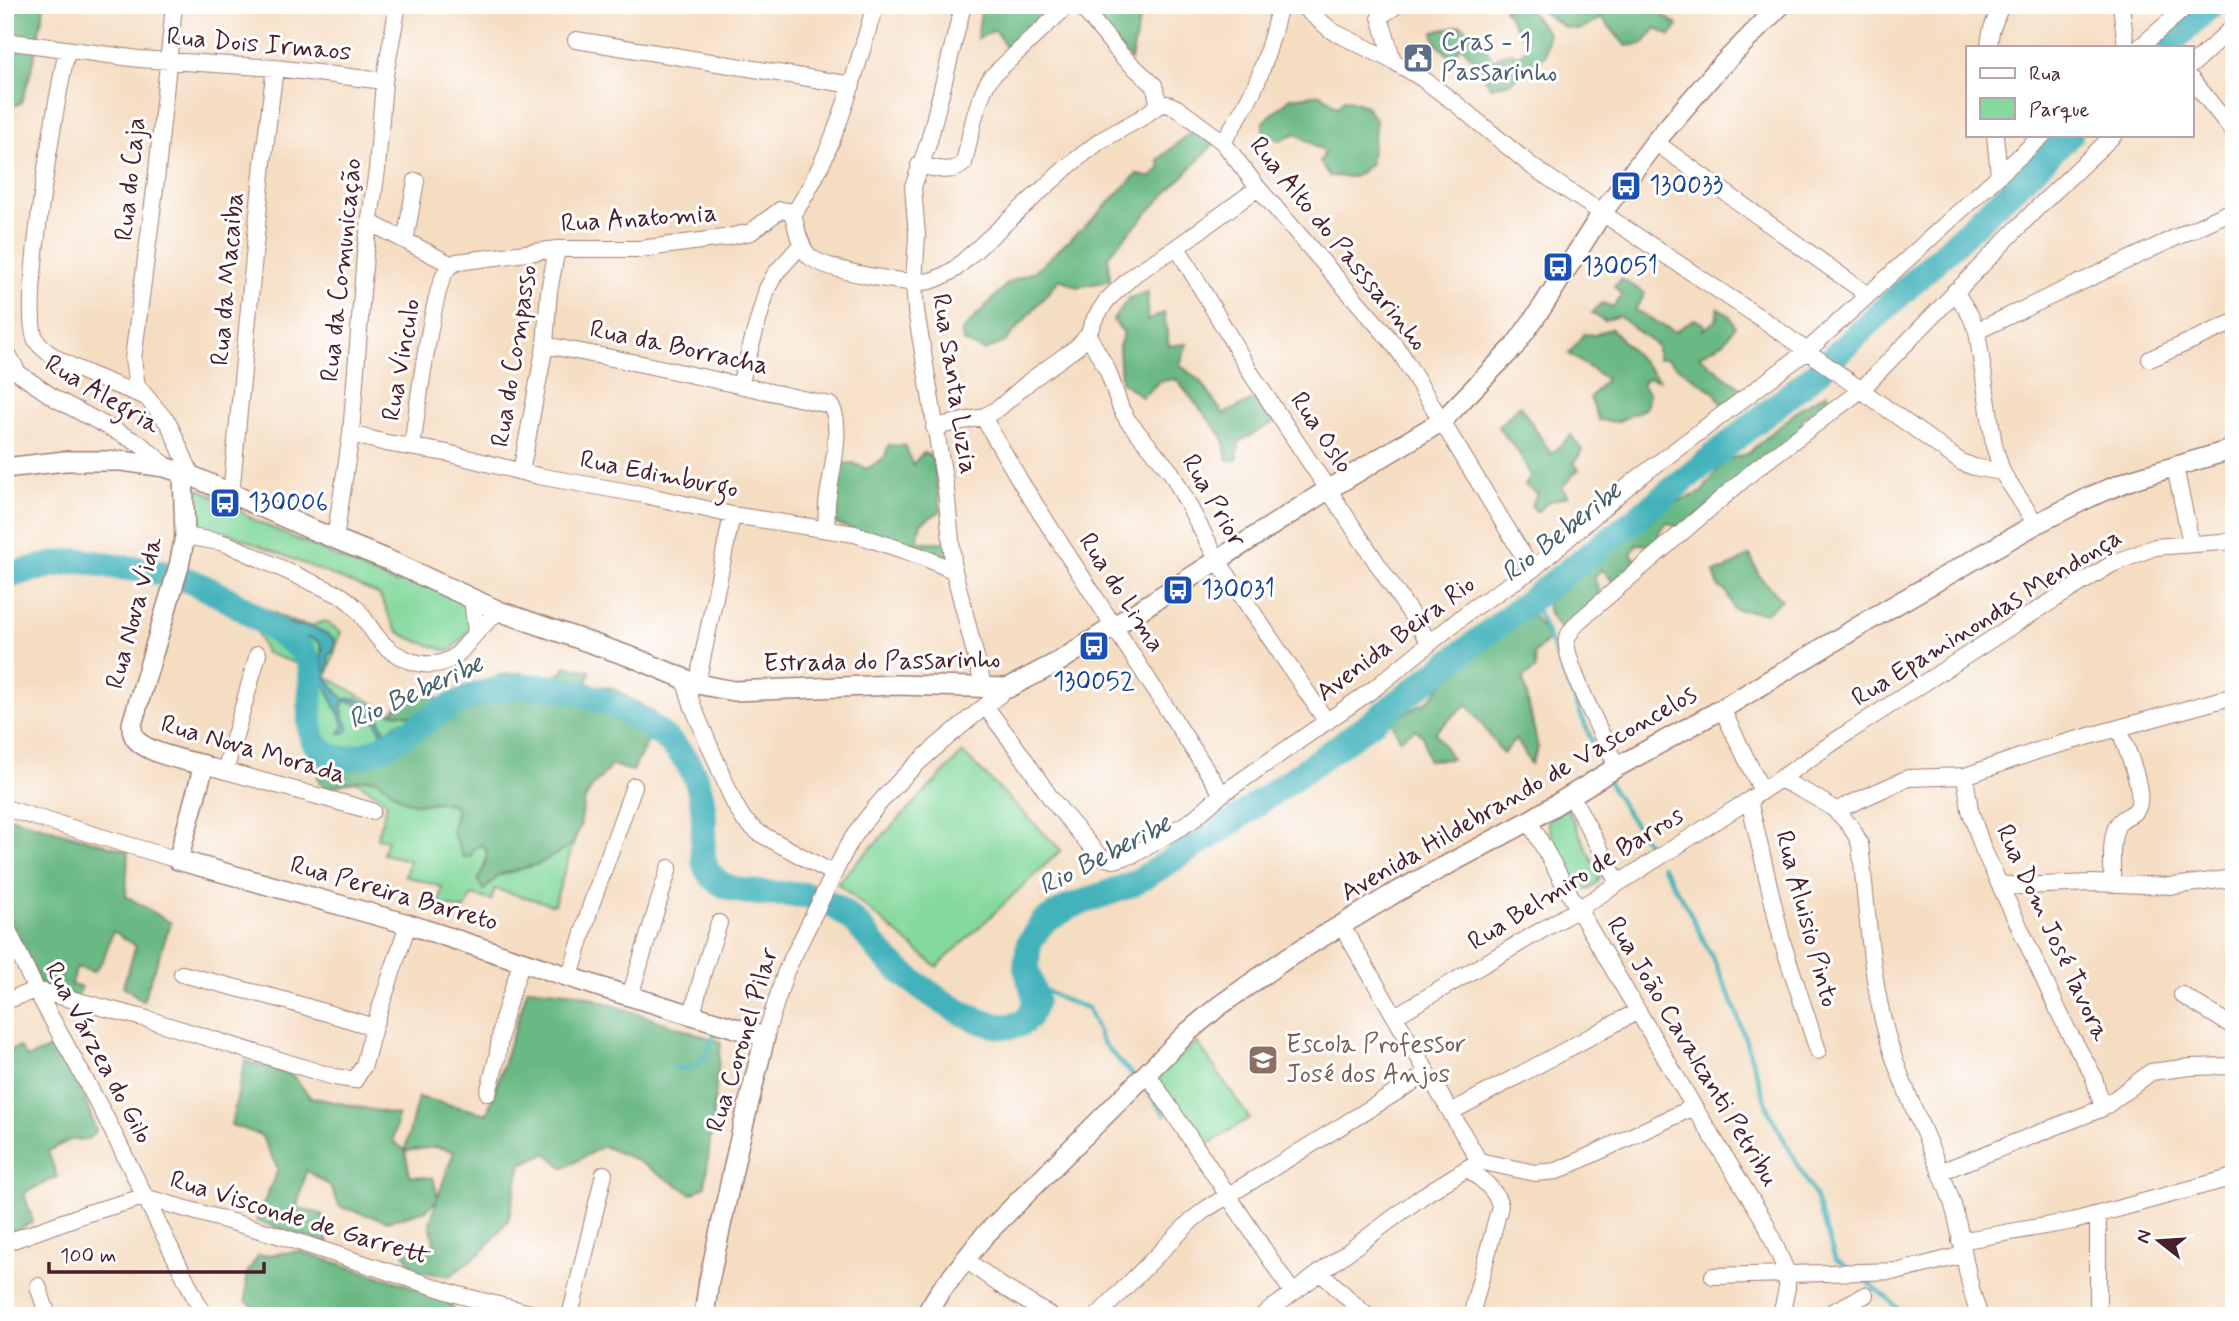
<svg xmlns="http://www.w3.org/2000/svg" width="2239" height="1321" viewBox="0 0 2239 1321" font-family="Mynerve,sans-serif">
<style>
.green{fill:#84d99d;stroke:#677c64;stroke-width:2}
.forest{fill:#6bb984;stroke:#5a6c58;stroke-width:2;fill-rule:evenodd}
.water{fill:#42b2bb;stroke:#466873;stroke-width:2}
.lines{fill:none;stroke-linecap:round;stroke-linejoin:round}
.stream{stroke:#42b2bb;stroke-width:4.5}
.river{stroke:#42b2bb;stroke-width:26}
.minor-casing{stroke:#a07e76;stroke-width:18}
.tertiary-casing{stroke:#a07e76;stroke-width:22}
.minor{stroke:#fff;stroke-width:16}
.tertiary{stroke:#fff;stroke-width:19}
.labels{text-anchor:middle;dominant-baseline:central;stroke-width:6;stroke-linejoin:round;paint-order:stroke}
.service-label{font-size:26px;fill:#4e5e75;stroke:#fff;text-anchor:start}
.street-label{font-size:26px;fill:#4a1f2b;stroke:#fff}
.transit-label{font-size:26px;fill:#164399;stroke:#fff;text-anchor:start}
.education-label{font-size:26px;fill:#785e54;stroke:#fff;text-anchor:start}
.water-label{font-size:28px;font-style:italic;fill:#46616c;stroke:#fff}
</style>
<rect width="100%" height="100%" fill="#fff"/>
<filter id="ink" filterUnits="userSpaceOnUse"><feTurbulence type="fractalNoise" baseFrequency=".0143" numOctaves="2"/><feDisplacementMap in="SourceGraphic" scale="14" xChannelSelector="R" yChannelSelector="G"/><feConvolveMatrix kernelMatrix="1 2 1 2 8 2 1 2 1" color-interpolation-filters="sRGB"/></filter>
<filter id="wash" filterUnits="userSpaceOnUse"><feTurbulence type="fractalNoise" baseFrequency=".00686" numOctaves="4" result="noise"/><feDisplacementMap in="SourceGraphic" scale="28" xChannelSelector="R" yChannelSelector="G"/><feGaussianBlur stdDeviation="1.57" result="paint"/><feColorMatrix in="noise" values="0 0 0 0 0 0 0 0 0 0 0 0 0 0 0 0 0 1.4 0 .05"/><feComposite in="paint" operator="in"/></filter>
<g filter="url(#wash)">
<rect width="100%" height="100%" fill="#f5ddc2"/>
<path class="green" d="M199,489C221,497 238,511 258,522L395,583L413,580L466,602L474,625L451,651L445,650C433,646 405,639 397,630C388,620 387,604 378,594L226,532L199,526L193,522L190,496Z
M198,576L213,579L216,585L224,589L293,622L311,626L325,621L341,632L327,677L391,713L405,714L411,716V721C387,765 368,765 322,763V754L310,748L314,733L308,726L299,721L304,695V666L266,653L256,631L237,615L230,606L251,612L259,611L262,618L259,622L287,631L291,630L298,637C333,639 315,648 325,668L321,672V683L326,687L343,722V727L340,732L344,733V714L341,708L344,701C364,704 372,713 381,731L389,733L402,726L396,724L387,731L384,729L377,715L357,698L343,699L338,691L332,688L326,677L330,636L315,628L294,625L279,619L243,600L219,592L213,585L201,582Z
M963,753L1061,850L937,967L837,883Z
M363,779C366,779 370,778 374,779C387,782 399,798 413,803C430,808 439,795 457,808L452,830L472,850L481,844L487,852L485,865L478,881L490,885L498,875L515,871L573,844L554,905L495,889L491,900L472,895L464,910L439,903L442,887L405,876L409,860L383,854L387,840L377,838L387,803L378,795L355,781Z
M1567,807L1600,877L1597,883L1587,890L1578,888C1564,864 1554,848 1547,820Z
M1197,1042L1249,1118L1204,1147L1156,1077Z"/>
<path class="forest" d="M5,5H42L44,7L32,69L21,103L5,109Z
M982,5H1067L1008,51L995,30L977,39Z
M1081,5H1148L1139,21L1131,60Z
M1508,5H1525L1548,33L1545,56L1511,82L1491,87L1473,59L1461,45L1452,59L1436,43L1433,32L1461,25L1478,36L1493,60L1508,52L1519,55L1529,47L1504,9Z
M1544,5H1637L1640,10L1650,5L1678,26L1670,36L1656,28L1643,44L1626,46L1602,18L1579,30L1565,27L1542,12Z
M1321,94L1337,107L1345,99L1366,106L1376,121L1370,165L1354,177L1329,176L1320,162L1325,152L1295,133L1280,141L1263,131V122L1291,98Z
M1194,129L1215,142C1180,181 1142,216 1108,256L1110,281L1077,287L1060,279L1005,342L984,351L963,341L962,331L1008,283L1035,271L1096,216L1137,174L1150,178L1161,168L1158,160Z
M1621,279L1645,293L1635,310L1675,332L1694,319L1704,324L1703,330L1716,320L1718,308L1729,315L1735,326L1724,342L1699,356L1744,391L1722,405L1715,393L1666,359H1657V346L1619,316L1604,321L1592,313L1602,303L1613,307L1622,295L1614,286Z
M1148,292L1147,321L1164,313L1169,346L1187,344L1180,365L1202,383L1223,414L1260,397L1281,418L1239,442L1237,460H1227L1223,437L1176,379L1160,381L1142,397L1121,381L1119,346L1124,333L1113,320L1129,298Z
M1611,328L1659,380L1647,378L1642,384L1649,394L1646,408L1617,422L1599,420L1590,398L1606,379L1569,354L1584,334L1595,335Z
M1827,393L1831,399L1819,413L1804,416L1799,431L1681,529L1667,522L1659,531L1662,546L1637,544L1631,554L1643,567L1614,583L1602,569L1594,577L1601,597L1561,630L1549,614L1545,595L1604,555L1670,504L1701,493L1724,461L1747,454L1802,407Z
M1520,405L1551,454L1571,435L1582,450L1574,464L1579,469L1562,487L1568,496L1548,502L1537,512L1531,505L1538,494L1525,485L1531,476L1518,451L1498,427Z
M888,445L906,446L912,465L923,453L933,457L941,511L921,523L917,542H945L949,563L831,522L842,464L853,463L867,469L885,457Z
M1750,555L1759,576L1782,600L1765,613L1733,609L1727,592L1719,587L1714,572L1724,570Z
M1528,607L1549,639L1534,654L1536,669L1523,678L1538,748L1531,764L1516,739L1503,754L1467,704L1435,732L1452,759L1428,760L1423,736L1415,729L1400,739L1391,721L1429,700L1461,662Z
M565,666L590,671L587,685L612,688L651,711L662,721L660,729L649,739L632,771L612,765L593,786L585,799L580,826L573,844L539,864L498,875L484,890L478,881L485,865L487,851L481,844L472,850L471,857H463L452,830L457,808C438,793 424,810 404,800C393,795 384,780 372,779C358,778 342,785 328,788L319,783L318,774L322,763C367,765 388,765 411,721V716L405,714L391,713C406,695 425,689 445,702L466,694L500,675L521,673L544,677L561,674Z
M5,816L128,851L126,896L171,923L143,1001L123,986L136,946L113,931L103,960L94,972L77,967L71,985L82,987L75,1000L41,986L5,910Z
M528,988L577,993L721,1042L705,1186L692,1194L634,1159L603,1146L564,1168L546,1153L521,1164L508,1221L482,1252L450,1276L416,1271L404,1253L435,1246L430,1223L437,1200L426,1210L388,1221L340,1207L330,1186L306,1170L297,1208L322,1214L328,1244L256,1221L278,1169L261,1135L231,1125L245,1061L292,1075L310,1097L398,1115L393,1141L405,1150L418,1097L487,1114ZM436,1147L454,1151L438,1197L433,1178L410,1176L405,1151Z
M65,1042L96,1131L87,1140L72,1139L48,1151L57,1177L24,1193L33,1222L5,1235V1052L19,1047L27,1058Z
M299,1251L442,1296L459,1316H269L261,1313L246,1301L247,1273L258,1256Z"/>
<path class="water" d="M186,578L193,580L198,579L201,582L213,585L219,592L243,600L251,606L294,625L315,628L335,639L333,653L328,654L329,664L326,677C331,685 337,692 343,699C370,698 373,707 384,729L387,731L396,724L404,721L403,726L385,733L381,732C372,712 366,704 344,701L341,708L349,729L344,733H339L343,727V722L326,687L319,679V676L325,668L321,657L323,648C317,637 310,637 298,637L291,630C281,633 266,633 258,625L262,617L259,611H244L184,588Z"/>
<g class="lines">
<path class="stream" d="M1532,598L1604,770
M1607,778C1619,804 1636,825 1651,849
M1662,866L1688,909L1716,965L1735,1008L1769,1112L1815,1196L1835,1259L1848,1268
M1031,983L1064,1000L1088,1008L1102,1042L1134,1077
M675,1067C704,1072 703,1057 715,1035L719,1034
M1143,1086L1165,1114
M1861,1277C1875,1289 1894,1301 1904,1316"/>
<path class="river" d="M2166,47L2211,5
M5,575C29,571 54,563 78,561C91,561 105,565 118,567C135,569 154,570 171,575C208,584 247,610 277,632C286,638 298,645 304,653C325,681 289,741 332,756C367,769 423,720 453,705C517,673 579,684 638,719C679,743 703,772 704,821C704,837 699,859 709,873C728,899 778,892 805,895C820,898 836,906 847,915C863,927 874,947 888,960C911,982 998,1050 1028,1018C1031,1014 1034,1005 1036,1000L1026,968L1029,943L1042,923L1069,907L1133,884L1219,831L1371,723L1633,521L1813,376L2070,135"/>
</g>
</g>
<g filter="url(#ink)">
<g class="lines">
<g class="minor-casing">
<path id="minor" d="M174,5L156,181L133,359L137,386L169,424L192,476
M963,5L929,141L913,187L917,235L914,283L916,311L946,490L954,571L984,689
M1080,5L1122,56L1154,85L1159,105
M1301,5L1332,31L1393,61L1423,79L1455,103L1534,168L1771,325L1961,462L1974,467L2002,472
M2121,5L2126,47
M576,40L852,85
M5,41L139,59L275,68L384,81
M1989,47L1991,31L2001,5
M2140,47L2188,5
M67,51C57,94 19,310 36,340C49,363 118,385 143,396
M1393,61L1380,17L1397,5
M2192,65L2234,26
M2192,80L2234,132
M1995,135L1999,175
M1223,142C1235,123 1247,105 1256,84C1267,59 1273,32 1280,5
M1655,142L1868,295
M919,165C934,168 952,175 964,163C971,134 975,102 991,77L1068,5
M793,215C835,152 854,77 875,5
M369,222L452,265
M405,241L416,181
M1177,247L1252,375L1430,643
M1955,291L1970,315L1977,331L1994,445L2002,472L2036,524
M1977,331L2234,210
M1088,335L1108,371L1121,409L1128,421L1171,472L1218,561L1327,722
M545,345L642,364L830,405C844,422 831,475 828,496C826,507 827,518 826,529
M5,348L18,373
M2150,359L2234,322
M5,370L15,371L56,399L140,444L170,469
M740,385L767,289L775,274L802,244
M983,417L1022,484L1222,794
M934,427L983,417L999,408L1031,380L1077,347L1088,335L1095,318L1107,300L1136,273L1177,247L1258,188
M351,434L386,443L447,453L538,476L645,495L732,515L855,534L923,557L954,571
M412,447C416,419 433,283 448,268C450,265 454,264 457,262L557,249H640L723,238L751,232L780,210L788,211L793,215C797,228 799,246 809,256C823,270 910,286 930,281C939,279 947,274 955,269L1067,167L1100,141L1141,118L1159,105L1168,104L1177,108L1223,142L1258,188L1388,337L1401,354L1532,570
M2175,467L2191,543
M521,472L545,345L549,291L557,249
M231,494L263,163L275,68
M185,536L220,542L232,546L342,596C361,609 363,619 377,637C392,657 424,672 449,660C461,654 467,642 476,633C483,625 491,618 499,611
M335,539L351,434L365,254L377,170L384,81L398,5
M472,598L476,633
M684,679L693,707L734,803L744,820L759,833L834,874
M697,684L732,515
M985,706L1021,754L1052,800L1094,850L1101,857L1114,860L1135,854L1191,821L1222,794L1375,688L1473,608L1532,570L1633,482L1807,351L2043,135
M1722,709L1762,791
M204,765L372,811
M1617,767C1607,744 1562,659 1567,639C1569,632 1575,626 1579,621L1757,468L1861,390L2037,208L2114,135
M225,771L258,654
M1965,776L1970,810L1983,849L2067,1029L2093,1075L2103,1108
M1780,779C1814,797 1845,807 1860,844C1868,913 1870,983 1891,1049C1908,1102 1934,1150 1952,1202C1964,1240 1965,1279 1980,1316
M1571,795L1618,883
M1749,800L1782,941L1818,1051
M5,808L178,860
M1837,810L1908,778L1965,776L2043,749L2234,696
M1529,821L1578,909L1694,1107L1765,1222L1787,1273V1288L1781,1316
M1999,884L2021,886L2091,883L2174,886L2234,878
M2112,884C2113,866 2109,840 2118,824C2123,816 2135,815 2138,807C2145,790 2125,745 2119,728
M5,924L36,990L105,1116L204,1316
M1342,926L1479,1161
M182,974L280,999L374,1027
M570,977L591,905L634,786
M2182,995L2234,1027
M630,996L669,868
M5,1001L36,990L147,1019L334,1077L355,1080L364,1065L374,1027L408,924
M692,1015L704,969L719,923
M1395,1016L1578,909L1749,800L1850,731L2018,622L2112,564L2155,547L2234,541
M765,1037L786,971L847,847C887,782 949,735 1008,688
M1147,1073L1292,1292
M488,1093L497,1058L503,1019L522,960
M1451,1112L1638,1011
M1479,1161L1535,1173L1557,1171L1694,1107
M1468,1169C1481,1179 1496,1189 1500,1206L1474,1304L1473,1316
M1940,1172L2103,1108L2151,1072L2190,1067L2232,1066L2234,1063
M1960,1241L2073,1221L2234,1177
M5,1243L88,1213L144,1197L274,1234L459,1295L542,1316
M965,1259L1000,1285L1051,1316
M1320,1272L1367,1316
M1713,1276L1900,1271L1963,1255
M38,1286L48,1316
M570,1316L604,1174
M1097,1316L1192,1220L1206,1209L1428,1073
M1262,1316L1424,1195L1479,1161
M1825,1316L1865,1295
M2098,1316V1214"/>
</g>
<g class="tertiary-casing">
<path id="tertiary" d="M5,468L65,461H122L165,467L192,476L308,528L388,560L499,611L637,659L697,684L734,691L896,685L1008,688L1060,661L1329,489L1442,421L1514,347L1543,306L1602,213L1655,142L1716,71L1781,5
M183,473L185,536L179,566L132,724C132,728 132,733 134,736C141,752 187,761 204,765L178,860L408,924L606,989L765,1037L738,1147L709,1281L704,1316
M925,1316L939,1293L984,1236L1188,1032L1219,1006L1287,958L1393,894L1529,821L1617,767L1722,709L1876,616L2036,524L2092,496L2133,479L2234,449"/>
</g>
<use href="#minor" class="minor"/>
<use href="#tertiary" class="tertiary"/>
</g>
</g>
<defs>
<g id="civic-square" transform="scale(1.575)"><rect x="-9" y="-9" width="18" height="18" rx="4" fill="#5c6f8a" stroke="#fff"/><path d="M-.6-6.5H3V-4.5H.6V-3L4-1V1h2V6H-6V1h2V-1L-.6-3ZM-1.2 2.5V6h2.4V2.5Z" fill="#fff"/></g>
<g id="bus-square" transform="scale(1.575)"><rect x="-9" y="-9" width="18" height="18" rx="4" fill="#1a4fb4" stroke="#fff"/><path d="M-5-6H5V4H4V6H2V4H-2V6H-4V4H-5ZM-3.5-4V0h7V-4ZM-3.5 1.2v1.5H-2V1.2ZM2 1.2v1.5H3.5V1.2Z" fill="#fff"/></g>
<g id="school-square" transform="scale(1.575)"><rect x="-9" y="-9" width="18" height="18" rx="4" fill="#8d6e63" stroke="#fff"/><path d="M0-5L7-2L0 1L-7-2ZM-4 1L0 2.5L4 1V4Q0 6-4 4Z" fill="#fff"/></g>
</defs>
<g fill-rule="evenodd">
<use href="#civic-square" x="1418" y="58"/>
<use href="#bus-square" x="1626" y="186"/>
<use href="#bus-square" x="1558" y="267"/>
<use href="#bus-square" x="225" y="503"/>
<use href="#bus-square" x="1178" y="590"/>
<use href="#bus-square" x="1094" y="646"/>
<use href="#school-square" x="1263" y="1060"/>
</g>
<g class="labels">
<g class="service-label">
<text x="1441" y="43">Cras - 1<tspan x="1441" dy="30">Passarinho</tspan></text>
</g>
<g class="street-label">
<text transform="translate(259 45) rotate(5)">Rua Dois Irmaos</text>
<text transform="translate(131 179) rotate(-84)">Rua do Caja</text>
<text transform="translate(639 219) rotate(-4)">Rua Anatomia</text>
<text transform="translate(1338 244) rotate(51)">Rua Alto do Passsarinho</text>
<text transform="translate(342 270) rotate(-84)">Rua da Comunicação</text>
<text transform="translate(228 279) rotate(-85)">Rua da Macaiba</text>
<text transform="translate(679 348) rotate(12)">Rua da Borracha</text>
<text transform="translate(515 356) rotate(-81)">Rua do Compasso</text>
<text transform="translate(402 360) rotate(-80)">Rua Vinculo</text>
<text transform="translate(954 384) rotate(81)">Rua Santa Luzia</text>
<text transform="translate(102 395) rotate(31)">Rua Alegria</text>
<text transform="translate(1321 433) rotate(56)">Rua Oslo</text>
<text transform="translate(659 475) rotate(11)">Rua Edimburgo</text>
<text transform="translate(1213 501) rotate(60)">Rua Prior</text>
<text transform="translate(1121 593) rotate(57)">Rua do Lima</text>
<text transform="translate(135 613) rotate(-75)">Rua Nova Vida</text>
<text transform="translate(1987 618) rotate(-32)">Rua Epaminondas Mendonça</text>
<text transform="translate(1396 639) rotate(-37)">Avenida Beira Rio</text>
<text transform="translate(882 662) rotate(-1)">Estrada do Passarinho</text>
<text transform="translate(253 750) rotate(16)">Rua Nova Morada</text>
<text transform="translate(1519 794) rotate(-30)">Avenida Hildebrando de Vasconcelos</text>
<text transform="translate(1576 879) rotate(-32)">Rua Belmiro de Barros</text>
<text transform="translate(394 894) rotate(16)">Rua Pereira Barreto</text>
<text transform="translate(1806 919) rotate(75)">Rua Aluisio Pinto</text>
<text transform="translate(2052 933) rotate(65)">Rua Dom José Tavora</text>
<text transform="translate(743 1040) rotate(-73)">Rua Coronel Pilar</text>
<text transform="translate(1692 1052) rotate(59)">Rua João Cavalcanti Petribu</text>
<text transform="translate(98 1053) rotate(62)">Rua Várzea do Gilo</text>
<text transform="translate(300 1219) rotate(17)">Rua Visconde de Garrett</text>
</g>
<g class="transit-label">
<text x="1649" y="186">130033</text>
<text x="1581" y="267">130051</text>
<text x="248" y="503">130006</text>
<text x="1201" y="590">130031</text>
<text x="1094" y="682" text-anchor="middle">130052</text>
</g>
<g class="education-label">
<text x="1286" y="1045">Escola Professor<tspan x="1286" dy="30">José dos Anjos</tspan></text>
</g>
<g class="water-label">
<text transform="translate(1562 533) rotate(-38)">Rio Beberibe</text>
<text transform="translate(416 693) rotate(-24)">Rio Beberibe</text>
<text transform="translate(1105 856) rotate(-27)">Rio Beberibe</text>
</g>
</g>
<rect width="2239" height="1321" fill="none" stroke="#fff" stroke-width="28"/>
<rect x="1966" y="46" width="228" height="91" fill="#ffffff" stroke="#b7a5aa" stroke-width="2"/>
<rect x="1980" y="68" width="35" height="10" fill="#ffffff" stroke="#b7a5aa" stroke-width="2"/>
<text x="2029" y="80" font-size="21" fill="#4a1f2b">Rua</text>
<rect x="1980" y="98" width="35" height="21" fill="#84d99d" stroke="#b7a5aa" stroke-width="2"/>
<text x="2029" y="116" font-size="21" fill="#4a1f2b">Parque</text>
<g transform="translate(2159 1241) rotate(287)" stroke="#ffffff" stroke-width="5" paint-order="stroke">
<path d="M0-5L12 26L0 18L-12 26Z" fill="#4a1f2b"/>
<text y="-10" font-size="19" font-weight="bold" text-anchor="middle" fill="#4a1f2b">N</text>
</g>
<path d="M49 1262v10h215v-10" fill="none" stroke="#4a1f2b" stroke-width="3.5"/>
<text x="60" y="1262" font-size="21" fill="#4a1f2b" stroke="#ffffff" stroke-width="5" paint-order="stroke">100 m</text>
</svg>
